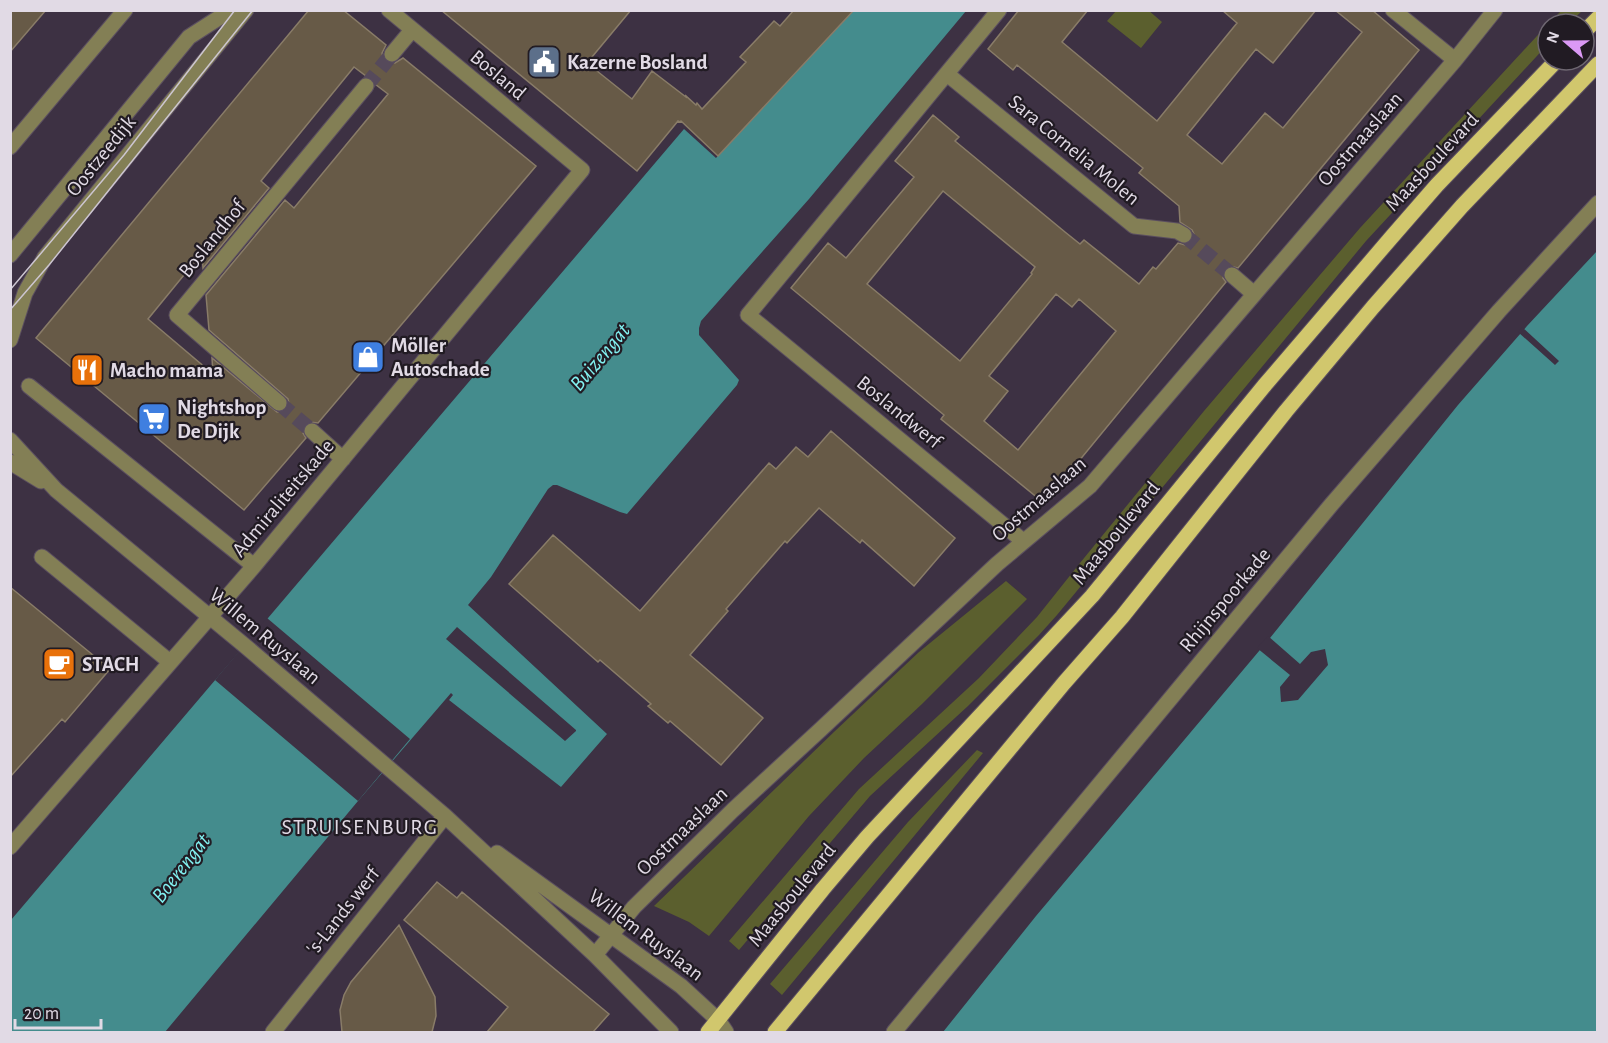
<svg xmlns="http://www.w3.org/2000/svg" width="1608" height="1043" viewBox="0 0 1608 1043" font-family="'Alegreya Sans',sans-serif">
<style>
.green{fill:#5b5f2e}
.water{fill:#448c8d;fill-rule:evenodd}
.pier{fill:#3d3143}
.building{fill:#675a47;stroke:#897c68;stroke-width:1.5;fill-rule:evenodd}
.lines{fill:none;stroke-linecap:round;stroke-linejoin:round}
.minor-tunnel{stroke:#564a5b;stroke-width:15;stroke-dasharray:15 8;stroke-linecap:butt}
.minor-casing{stroke:#5b4f60;stroke-width:17}
.major-casing{stroke:#5b4f60;stroke-width:17}
.minor{stroke:#837f55;stroke-width:15}
.major{stroke:#d1c76d;stroke-width:15}
.tram{stroke:#ccc5d0;stroke-width:1.5}
.labels{text-anchor:middle;dominant-baseline:central;stroke-width:4.5;stroke-linejoin:round;paint-order:stroke}
.poi-label{font-size:21px;font-weight:bold;fill:#e1dae5;stroke:#211b23;text-anchor:start}
.street-label{font-size:21px;fill:#e1dae5;stroke:#211b23}
.water-label{font-size:22px;font-style:italic;fill:#82f1f1;stroke:#211b23}
.neighbourhood-label{font-size:22px;letter-spacing:1.5px;fill:#e1dae5;stroke:#211b23}
</style>
<rect width="100%" height="100%" fill="#3d3143"/>
<path class="green" d="M1148,10L1162,22L1141,48L1107,21L1116,11Z
M1561,11L1562,10L1582,11L1568,24H1548Z
M1548,24V44L1366,241L1057,615L1039,635L968,706L870,796L739,950L729,941L859,789L979,678L1037,617L1080,563L1204,411L1360,228Z
M1006,581L1027,599L922,704L864,758L809,816L709,936L689,922L654,906L835,731L919,652Z
M977,750L983,753L782,995L770,984L908,822Z"/>
<path class="water" d="M850,11H966L809,199L701,321L699,328V335L739,380L737,385L627,514L620,512L557,485H553L548,489L491,577L468,605L607,734L561,787L449,700L453,695L451,693L358,801L165,1032H11V920L684,129L716,158ZM457,627L576,730V731L565,741L446,639Z
M1597,251V1032H943L1036,916L1270,638L1458,405L1527,326Z"/>
<path class="pier" d="M1522,327L1559,361L1555,365L1518,332Z
M267,618L410,739L358,801L215,680Z
M1268,636L1300,664L1311,652L1325,649L1328,665L1298,700L1281,702L1280,687L1290,675L1257,648Z"/>
<path class="building" d="M10,10H46L10,52Z
M309,10H343L386,45L382,53L383,58L386,62L395,63L403,58L536,166L318,423L310,422L304,425L303,433L306,438L244,510L36,338ZM354,67L366,76L372,78L375,84L388,94L294,208L285,200L206,295L209,330L288,399L289,404L287,409L283,412H277L212,358L213,374L148,319L202,253L203,268L269,188L261,181Z
M441,10H631L587,63L632,99L652,71L686,97V96L696,105L697,103L702,109L746,62L740,57L774,21L780,26L794,10H854L718,156L681,121L680,122L678,121L637,171Z
M1019,10H1088L1062,42L1157,121L1237,23L1222,10H1316L1273,63L1256,49L1187,135L1222,164L1265,113L1283,128L1362,32L1335,10H1372L1419,50L1238,268L1229,266L1224,269L1223,278L1226,282L1060,484L1047,498L1039,499L941,419L944,415L791,288L828,243L846,258L914,177L895,161L933,115L959,137L955,141L1065,232L1080,244L1084,240L1139,284L1153,267L1156,269L1178,243L1185,245L1192,240L1194,234L1192,230L1180,222L1179,206L1139,173L1143,168L1017,65L1013,70L988,49ZM943,191L1035,267L1031,273L1032,274L960,361L867,284ZM1056,294L1072,307L1079,299L1116,331L1018,450L984,421L1008,391L989,376Z
M831,431L955,538L914,586L862,540L860,543L819,508L787,543L785,541L726,609L728,611L690,655L763,718L721,765L670,721L668,723L648,706L651,704L600,660L598,662L509,584L553,535L640,611L769,463L776,469L796,447L808,457Z
M10,587L110,669L65,722L62,719L10,777Z
M437,882L457,898L462,892L609,1014L593,1032H487L508,1007L404,920Z
M399,925L435,997L436,1016L432,1032H342L340,1010L344,995L351,982Z"/>
<g class="lines">
<path class="minor-tunnel" d="M366,86L392,54
M1184,235L1232,275
M279,403L312,431"/>
<g class="minor-casing">
<path id="minor" d="M999,10L748,315L1023,541
M1393,10L1455,60
M392,54L412,30
M947,74L1134,226L1177,231L1184,235
M10,147L125,10
M10,255L189,37L231,10
M1232,275L1254,294
M10,340L25,293L45,257L246,10
M29,386L254,566
M279,403L177,315L366,86
M312,431L343,459
M10,440L56,490L244,645L445,816L595,955L671,1032
M10,462L41,481
M42,557L170,662
M10,847L254,566L582,170L389,10
M497,853L681,986L718,1020L726,1032
M595,955L634,907L733,810L820,730L997,564L1090,486L1455,60L1495,10
M273,1032L445,816
M894,1032L1331,505L1499,311L1598,203"/>
</g>
<g class="major-casing">
<path id="major" d="M1584,32L1598,18
M708,1032L823,889L867,837L1092,596L1264,386L1390,239L1437,185L1557,60
M775,1032L1064,683L1122,617L1286,411L1373,307L1462,206L1598,64"/>
</g>
<use href="#minor" class="minor"/>
<use href="#major" class="major"/>
<path class="tram" d="M10,290L124,155L235,10
M10,310L49,265L253,10"/>
</g>
<defs>
<g id="civic-square" transform="scale(1.725)"><rect x="-9" y="-9" width="18" height="18" rx="4" fill="#5c6f8a" stroke="#211b23"/><path d="M-.6-6.5H3V-4.5H.6V-3L4-1V1h2V6H-6V1h2V-1L-.6-3ZM-1.2 2.5V6h2.4V2.5Z" fill="#fff"/></g>
<g id="shop-square" transform="scale(1.725)"><rect x="-9" y="-9" width="18" height="18" rx="4" fill="#3f7fe0" stroke="#211b23"/><path d="M-5-2.5h2.3a2.7 3.5 0 0 1 5.4 0H5L5.5 6h-11ZM-1.5-2.5h3a1.5 2.3 0 0 0-3 0Z" fill="#fff"/></g>
<g id="restaurant-square" transform="scale(1.725)"><rect x="-9" y="-9" width="18" height="18" rx="4" fill="#e8710a" stroke="#211b23"/><path d="M-5-6h1v4h1v-4h1v4h1v-4h1v5L-1.5 .5V6h-2V.5L-5-1ZM5-6V6H3V1.5H1.5Q1.5-4 5-6Z" fill="#fff"/></g>
<g id="supermarket-square" transform="scale(1.725)"><rect x="-9" y="-9" width="18" height="18" rx="4" fill="#3f7fe0" stroke="#211b23"/><path d="M-6-5.5h2.5l.6 2H6L4.5 2H-2.5L-4.4-4H-6ZM-1.5 3.2a1.3 1.3 0 1 0 .1 0ZM3 3.2a1.3 1.3 0 1 0 .1 0Z" fill="#fff"/></g>
<g id="cafe-square" transform="scale(1.725)"><rect x="-9" y="-9" width="18" height="18" rx="4" fill="#e8710a" stroke="#211b23"/><path d="M-5.5-4.5H6V0H3Q3 3.5 0 3.5H-2.5Q-5.5 3.5-5.5 0ZM3-3.2v2h1.7v-2ZM-6 4.5H4V6H-6Z" fill="#fff"/></g>
</defs>
<g fill-rule="evenodd">
<use href="#civic-square" x="544" y="62"/>
<use href="#shop-square" x="368" y="357"/>
<use href="#restaurant-square" x="87" y="370"/>
<use href="#supermarket-square" x="154" y="419"/>
<use href="#cafe-square" x="59" y="664"/>
</g>
<g class="labels">
<g class="poi-label">
<text x="567" y="62">Kazerne Bosland</text>
<text x="391" y="345">Möller<tspan x="391" dy="24">Autoschade</tspan></text>
<text x="110" y="370">Macho mama</text>
<text x="177" y="407">Nightshop<tspan x="177" dy="24">De Dijk</tspan></text>
<text x="82" y="664">STACH</text>
</g>
<g class="street-label">
<text transform="translate(498 75) rotate(40)">Bosland</text>
<text transform="translate(1360 139) rotate(-49)">Oostmaaslaan</text>
<text transform="translate(1074 150) rotate(39)">Sara Cornelia Molen</text>
<text transform="translate(101 156) rotate(-51)">Oostzeedijk</text>
<text transform="translate(1432 162) rotate(-47)">Maasboulevard</text>
<text transform="translate(212 239) rotate(-51)">Boslandhof</text>
<text transform="translate(899 412) rotate(39)">Boslandwerf</text>
<text transform="translate(283 498) rotate(-50)">Admiraliteitskade</text>
<text transform="translate(1039 499) rotate(-41)">Oostmaaslaan</text>
<text transform="translate(1116 533) rotate(-51)">Maasboulevard</text>
<text transform="translate(1225 600) rotate(-50)">Rhijnspoorkade</text>
<text transform="translate(265 636) rotate(40)">Willem Ruyslaan</text>
<text transform="translate(682 831) rotate(-44)">Oostmaaslaan</text>
<text transform="translate(792 895) rotate(-51)">Maasboulevard</text>
<text transform="translate(343 911) rotate(-52)">'s-Lands werf</text>
<text transform="translate(646 935) rotate(37)">Willem Ruyslaan</text>
</g>
<g class="water-label">
<text transform="translate(600 357) rotate(-50)">Buizengat</text>
<text transform="translate(181 868) rotate(-52)">Boerengat</text>
</g>
<g class="neighbourhood-label">
<text x="360" y="827">STRUISENBURG</text>
</g>
</g>
<rect width="1608" height="1043" fill="none" stroke="#e1dae5" stroke-width="24"/>
<g transform="translate(1566 42) rotate(290)"><circle r="28" fill="#211b23" stroke="#6e6771" stroke-width="1.5"/>
<path d="M0-4.5L10 22L0 15L-10 22Z" fill="#db99f5"/>
<text y="-9" font-size="16" font-weight="bold" text-anchor="middle" fill="#e1dae5">N</text>
</g>
<path d="M15 1019v9h86v-9" fill="none" stroke="#e1dae5" stroke-width="3"/>
<text x="24" y="1019" font-size="18" fill="#e1dae5" stroke="#211b23" stroke-width="4.5" paint-order="stroke">20 m</text>
</svg>
